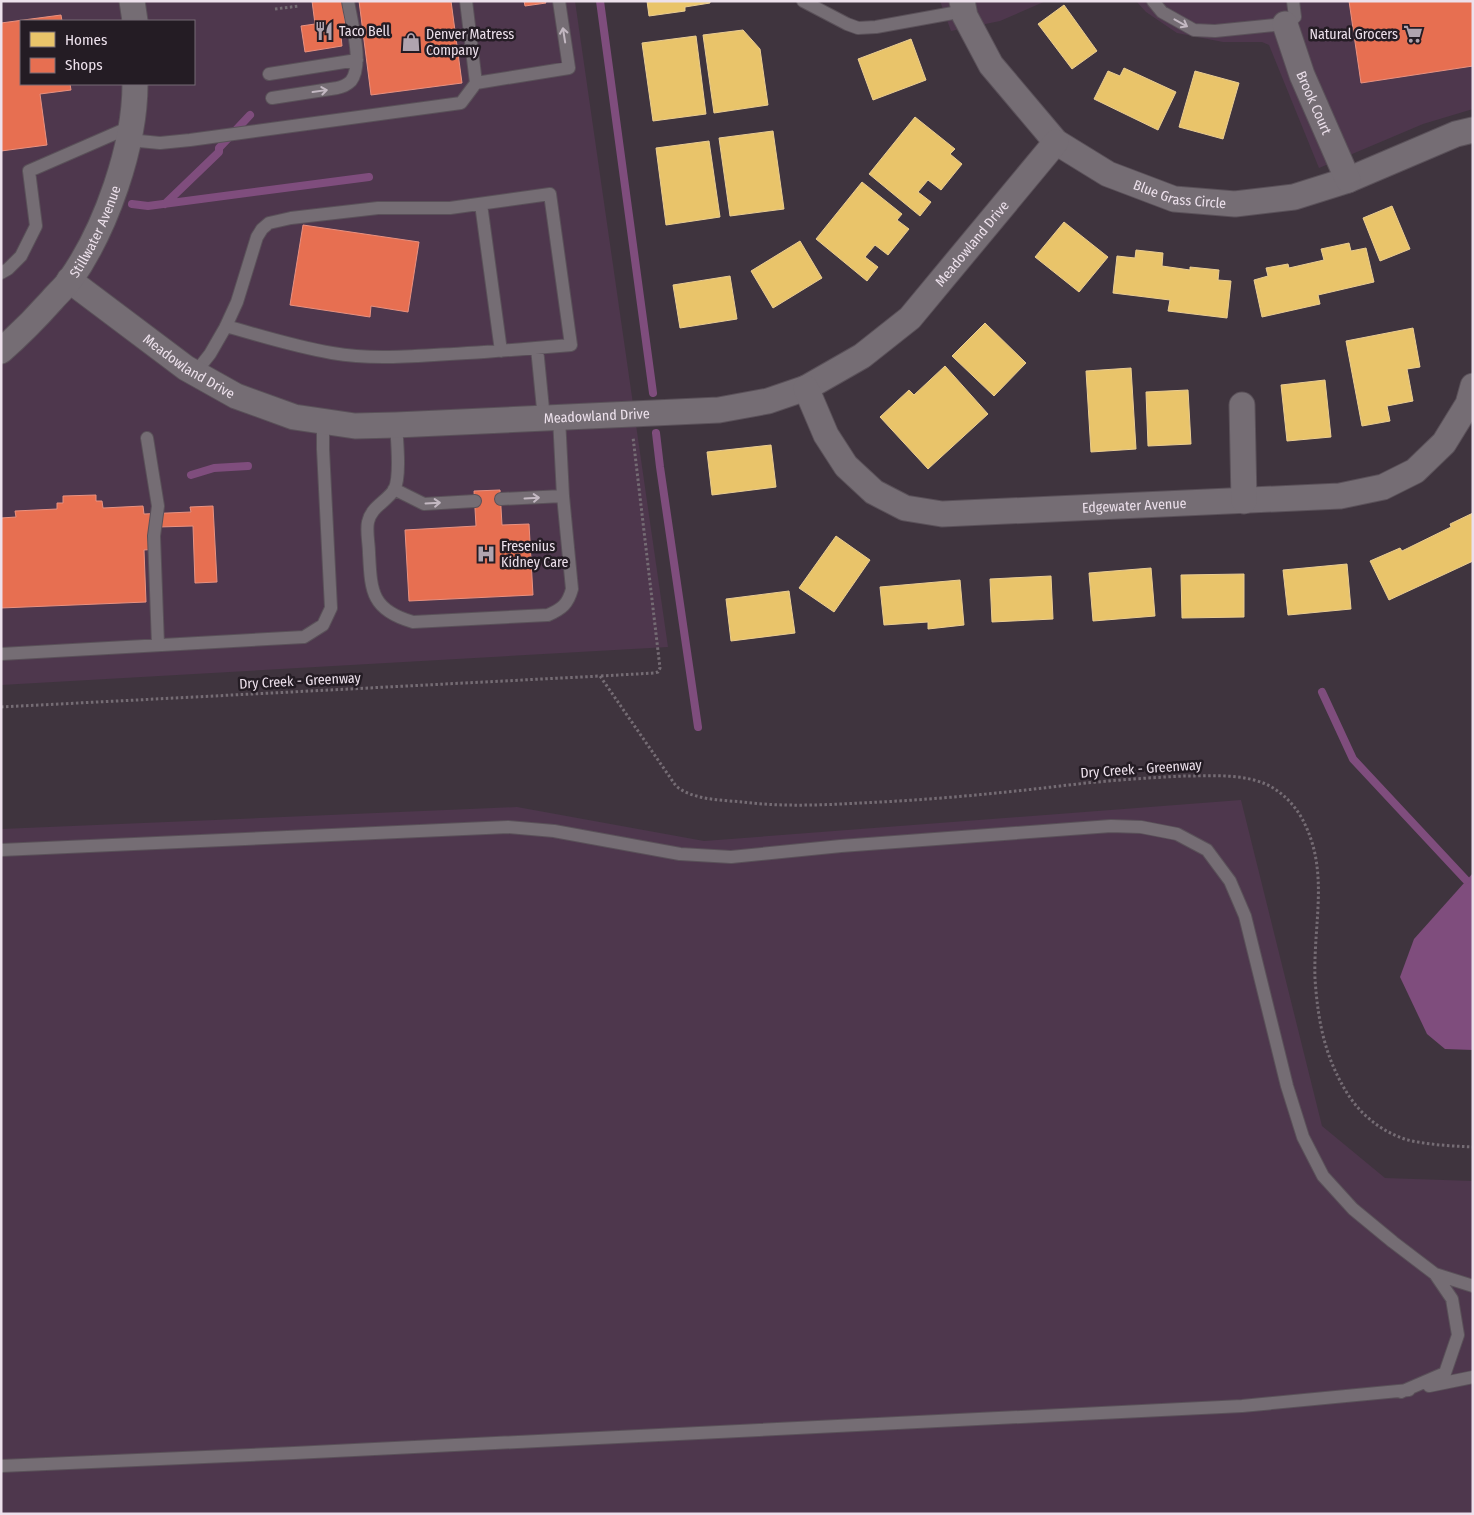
<svg xmlns="http://www.w3.org/2000/svg" width="1474" height="1515" viewBox="0 0 1474 1515" font-family="'Fira Sans Condensed',sans-serif">
<style>
.built{fill:#4e374d;fill-rule:evenodd}
.water{fill:#7f4d7d}
.homes{fill:#e9c46a;stroke:#eacd91}
.shops{fill:#e76f51;stroke:#e99180}
.lines{fill:none;stroke-linecap:round;stroke-linejoin:round}
.stream{stroke:#7f4d7d;stroke-width:8}
.service-casing{stroke:#5a5159;stroke-width:14}
.minor-casing{stroke:#5a5159;stroke-width:27}
.path{stroke:#756c74;stroke-width:3;stroke-dasharray:2.5 2.5;stroke-linecap:butt}
.service{stroke:#756d74;stroke-width:12}
.minor{stroke:#756d74;stroke-width:25}
.oneway{stroke:#c3b8c2}
.labels{text-anchor:middle;dominant-baseline:central;stroke-width:5;stroke-linejoin:round;paint-order:stroke}
.poi-label{font-size:14px;fill:#ede1ec;stroke:#241c24;text-anchor:start}
.street-label{font-size:14px;fill:#ede1ec;stroke:#241c24}
</style>
<rect width="100%" height="100%" fill="#3f343e"/>
<path class="built" d="M1,1H575L668,647L1,685ZM21,21H194V84H21Z
M940,1H1046L1000,21L951,31Z
M1136,1H1473V109L1423,124L1319,168L1269,45L1262,42H1223L1177,33L1146,12Z
M1241,800L1322,1126L1385,1178L1473,1181V1514H1V829L517,807L704,841Z"/>
<path class="water" d="M1473,873V1050L1445,1049L1427,1034L1400,977L1414,939Z"/>
<path class="homes" d="M647,1H710V3L685,7V11L649,16Z
M1064,5L1097,51L1072,69L1038,24Z
M743,30L760,49L768,105L714,113L703,35Z
M696,36L706,114L653,121L642,43Z
M911,39L926,80L873,100L858,59Z
M1124,68L1176,92L1158,130L1094,99L1108,71L1120,76Z
M1195,71L1239,83L1223,139L1179,127Z
M915,117L955,149L950,154L962,164L941,190L928,180L918,192L931,202L920,216L869,174Z
M773,131L784,209L730,216L719,138Z
M709,141L720,217L666,225L656,148Z
M862,182L902,214L897,220L909,229L888,255L875,245L865,257L878,267L867,281L816,239Z
M1392,206L1410,249L1380,261L1363,218Z
M1064,222L1108,257L1079,292L1035,257Z
M800,241L822,278L773,308L751,271Z
M1349,243L1351,251L1366,248L1374,282L1318,295L1320,304L1262,317L1254,280L1268,276L1266,268L1288,264L1289,268L1324,260L1321,249Z
M1136,250L1163,253L1162,266L1190,270V267L1219,270L1218,280L1231,281L1227,318L1168,311L1170,300L1113,293L1117,256L1135,258Z
M730,276L737,319L680,328L673,285Z
M985,323L1026,363L994,396L952,356Z
M1413,328L1420,367L1407,369L1413,401L1387,406L1390,421L1362,426L1346,341Z
M945,366L988,414L928,469L880,417L909,390L914,395Z
M1131,368L1136,449L1091,452L1086,371Z
M1325,380L1331,437L1287,441L1281,385Z
M1188,390L1191,444L1148,446L1146,392Z
M771,445L776,487L712,495L707,452Z
M1473,513V561L1389,600L1370,561L1400,548L1402,551L1451,527L1450,524Z
M836,536L870,560L834,612L799,588Z
M1347,564L1351,609L1288,615L1283,570Z
M1151,568L1155,616L1093,621L1089,573Z
M1244,574V617L1182,618L1181,575Z
M1051,576L1053,619L992,622L990,579Z
M960,580L964,625L928,629V622L884,625L880,587Z
M789,591L795,633L731,641L726,599Z"/>
<path class="shops" d="M312,1H342L347,36H341L342,46L305,52L301,26L315,24Z
M359,1H451L462,83L371,95Z
M524,1H545L546,3L525,6Z
M1349,1H1473V66L1361,83Z
M61,15L62,21H21V84H70L71,90L40,94L47,145L1,151V23Z
M303,225L419,242L408,312L371,306L370,317L290,305Z
M500,490L502,525L529,524L533,595L409,601L405,530L476,526L474,491Z
M96,495V501H102L103,508L143,506L144,514L191,512L190,507L213,506L217,582L195,583L193,526L158,527L159,549L144,550L146,602L1,608V518L16,517L15,511L57,509V503H63V496Z"/>
<g class="lines">
<path class="stream" d="M600,1L653,393
M132,204L148,206L369,177
M165,204L219,152V148L250,115
M656,433L660,467L698,727
M191,475L214,468L248,466
M1322,692L1353,759L1466,880"/>
<g class="service-casing">
<path id="service" d="M466,1L476,83
M803,1L847,24L858,28L876,27L964,11
M1153,1L1162,12L1194,30L1215,31L1285,24L1295,17L1293,1
M269,74L357,60
M272,98L337,88C342,87 347,85 351,81C364,64 351,21 348,1
M129,140L160,143L190,140L461,103L476,83L569,68L559,1
M481,204L501,351
M1,273L8,269L21,256L36,226L29,171L130,127
M537,348L544,419
M195,373L210,354L225,328L226,326L237,302L257,237L262,229L269,223L291,218L378,208H450L550,194L571,345C525,349 480,353 434,355C401,357 366,359 332,353C296,347 261,336 226,326
M396,425C397,440 401,478 394,490C386,502 371,507 368,522C366,531 369,544 369,553C371,591 371,610 413,622L548,615C562,609 568,604 572,589L563,496L559,418
M147,438L158,506L154,536L158,645
M394,489L424,504L475,501
M501,499L563,496
M1,654L304,637L323,625L331,608L323,449V421
M1,850L508,827L554,831L680,854L731,857L841,846L1111,826L1141,827L1177,834L1207,850L1230,881L1245,916L1287,1086L1303,1137L1323,1176L1353,1209L1393,1242L1435,1274L1452,1299L1458,1335L1445,1373L1401,1392
M1435,1274L1473,1286
M1429,1386L1473,1377
M1,1466L294,1453L1242,1406L1409,1390"/>
</g>
<g class="minor-casing">
<g id="minor">
<path d="M132,1L135,21"/>
<path id="s1" d="M962,1L965,16L991,65L1056,142L1108,174L1174,199L1235,204L1294,197L1348,180L1456,134L1473,130"/>
<path id="s2" d="M1285,24L1302,75L1348,180"/>
<path id="s3" d="M69,280L186,368L236,396L294,417L355,426L396,425L719,410L768,401L806,388L862,356L910,318L1056,142"/>
<path id="s4" d="M1,351C19,335 36,318 52,300C58,293 65,287 70,280C106,229 135,146 135,84"/>
<path id="s5" d="M806,388L826,435L846,466L874,492L905,508L942,514L1340,496L1383,487L1415,471L1444,443L1468,404L1473,386"/>
<path d="M1242,405L1244,501"/>
</g>
</g>
<path class="path" d="M275,9L299,6
M601,676L654,673L658,672L660,668L633,437
M1,707L600,676L676,786C693,800 721,800 743,802C782,807 822,805 861,803C928,800 994,794 1060,786C1101,781 1143,778 1184,776C1207,776 1231,774 1254,780C1274,785 1289,798 1300,815C1331,868 1313,921 1315,979C1318,1022 1325,1059 1349,1096C1363,1117 1384,1133 1408,1140C1429,1145 1452,1146 1473,1147"/>
<use href="#service" class="service"/>
<use href="#minor" class="minor"/>
</g>
<defs><path id="oneway-shaft" d="M-6 0H5M1.5-3L5.5 0L1.5 3" fill="none" stroke-width="1.6" stroke-linecap="round" stroke-linejoin="round" transform="scale(1.25)"/></defs>
<g class="oneway">
<use href="#oneway-shaft" transform="translate(1181 23) rotate(29)"/>
<use href="#oneway-shaft" transform="translate(564 35) rotate(-99)"/>
<use href="#oneway-shaft" transform="translate(320 91) rotate(-8)"/>
<use href="#oneway-shaft" transform="translate(532 498) rotate(-3)"/>
<use href="#oneway-shaft" transform="translate(433 503) rotate(-3)"/>
</g>
<defs>
<g id="restaurant-bare" transform="scale(1.5)"><path d="M-5-6h1v4h1v-4h1v4h1v-4h1v5L-1.5 .5V6h-2V.5L-5-1ZM5-6V6H3V1.5H1.5Q1.5-4 5-6Z" fill="#b0a4af" stroke="#241c24" stroke-width="2.5" paint-order="stroke"/></g>
<g id="supermarket-bare" transform="scale(1.5)"><path d="M-6-5.5h2.5l.6 2H6L4.5 2H-2.5L-4.4-4H-6ZM-1.5 3.2a1.3 1.3 0 1 0 .1 0ZM3 3.2a1.3 1.3 0 1 0 .1 0Z" fill="#b0a4af" stroke="#241c24" stroke-width="2.5" paint-order="stroke"/></g>
<g id="shop-bare" transform="scale(1.5)"><path d="M-5-2.5h2.3a2.7 3.5 0 0 1 5.4 0H5L5.5 6h-11ZM-1.5-2.5h3a1.5 2.3 0 0 0-3 0Z" fill="#b0a4af" stroke="#241c24" stroke-width="2.5" paint-order="stroke"/></g>
<g id="hospital-bare" transform="scale(1.5)"><path d="M-5-5h3v3.5h4V-5h3V5h-3V1.5h-4V5h-3Z" fill="#b0a4af" stroke="#241c24" stroke-width="2.5" paint-order="stroke"/></g>
</defs>
<g fill-rule="evenodd">
<use href="#restaurant-bare" x="324" y="31"/>
<use href="#supermarket-bare" x="1413" y="34"/>
<use href="#shop-bare" x="411" y="42"/>
<use href="#hospital-bare" x="486" y="554"/>
</g>
<g class="labels">
<g class="poi-label">
<text x="339" y="31">Taco Bell</text>
<text x="426" y="34">Denver Matress<tspan x="426" dy="16">Company</tspan></text>
<text x="1398" y="34" text-anchor="end">Natural Grocers</text>
<text x="501" y="546">Fresenius<tspan x="501" dy="16">Kidney Care</tspan></text>
</g>
<g class="street-label">
<text stroke="none"><textPath href="#s2" startOffset="84">Brook Court</textPath></text>
<text stroke="none"><textPath href="#s1" startOffset="308">Blue Grass Circle</textPath></text>
<text stroke="none"><textPath href="#s4" startOffset="154">Stillwater Avenue</textPath></text>
<text stroke="none"><textPath href="#s3" startOffset="1004">Meadowland Drive</textPath></text>
<text stroke="none"><textPath href="#s3" startOffset="148">Meadowland Drive</textPath></text>
<text stroke="none"><textPath href="#s3" startOffset="569">Meadowland Drive</textPath></text>
<text stroke="none"><textPath href="#s5" startOffset="391">Edgewater Avenue</textPath></text>
<text transform="translate(300 681) rotate(-3)">Dry Creek - Greenway</text>
<text transform="translate(1141 769) rotate(-4)">Dry Creek - Greenway</text>
</g>
</g>
<rect width="1474" height="1515" fill="none" stroke="#ede1ec" stroke-width="5"/>
<rect x="20" y="20" width="175" height="65" fill="#241c24" stroke="#746b74"/>
<rect x="30" y="32" width="25" height="15" fill="#e9c46a" stroke="#746b74"/>
<text x="65" y="45" font-size="15" fill="#ede1ec">Homes</text>
<rect x="30" y="58" width="25" height="15" fill="#e76f51" stroke="#746b74"/>
<text x="65" y="70" font-size="15" fill="#ede1ec">Shops</text>
</svg>
